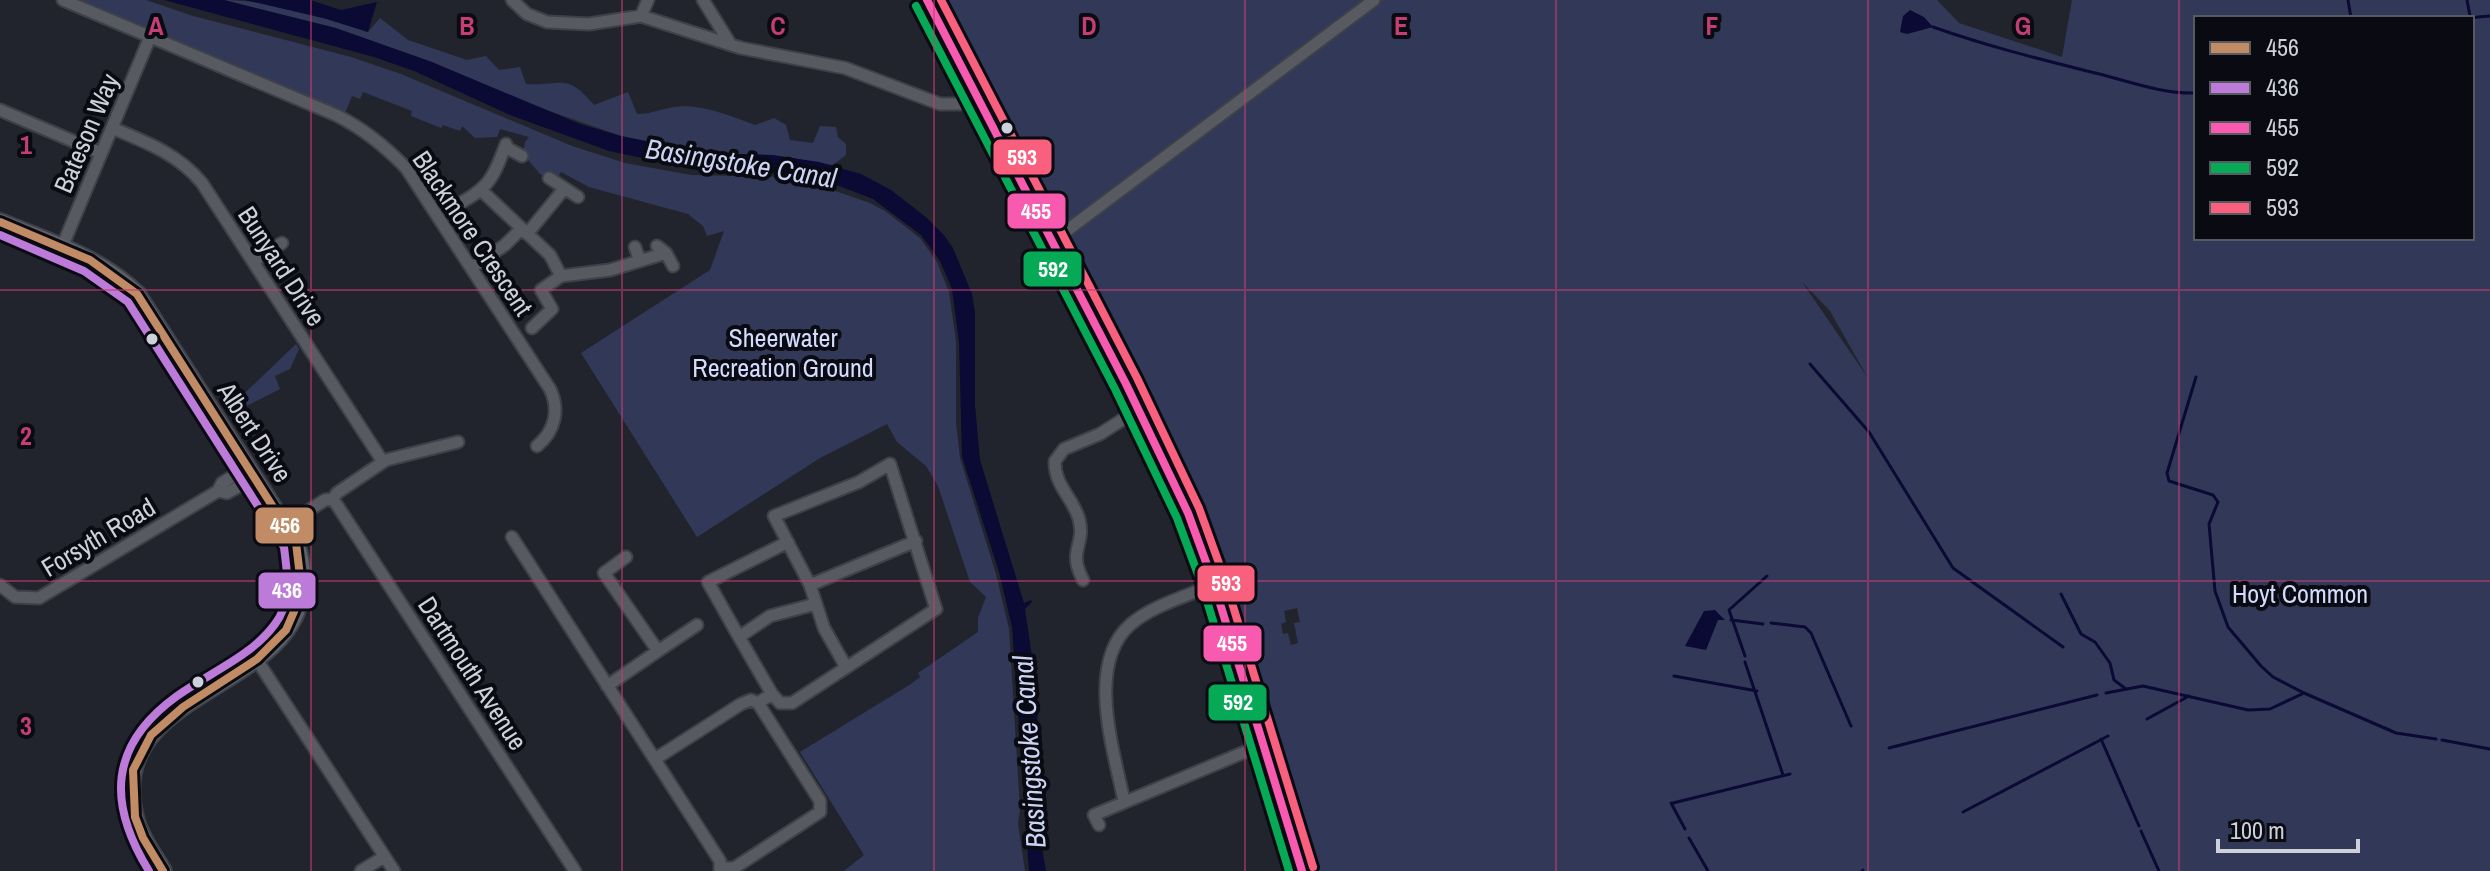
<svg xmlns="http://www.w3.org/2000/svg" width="2490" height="871" viewBox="0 0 2490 871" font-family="'Archivo Narrow',sans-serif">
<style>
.green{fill:#323958;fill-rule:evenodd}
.water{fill:#0a0a34}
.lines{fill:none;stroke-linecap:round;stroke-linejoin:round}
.stream{stroke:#0a0a34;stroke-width:3}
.street-casing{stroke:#3f4148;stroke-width:15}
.secondary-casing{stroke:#3f4148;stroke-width:20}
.primary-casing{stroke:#3f4148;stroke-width:20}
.street{stroke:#585a61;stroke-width:11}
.secondary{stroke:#5e6069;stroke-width:16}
.primary{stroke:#5a5d68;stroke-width:16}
.bus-1-casing{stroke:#0a0b12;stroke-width:14}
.bus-2-casing{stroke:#0a0b12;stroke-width:14}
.bus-3-casing{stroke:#0a0b12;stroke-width:14}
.bus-4-casing{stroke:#0a0b12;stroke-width:14}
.bus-5-casing{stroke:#0a0b12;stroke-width:14}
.bus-1{stroke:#c18c65;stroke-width:8}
.bus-2{stroke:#bd7bd9;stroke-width:8}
.bus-3{stroke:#f75aaf;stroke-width:8}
.bus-4{stroke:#06aa56;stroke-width:8}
.bus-5{stroke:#f8607d;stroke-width:8}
.grid{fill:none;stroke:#c43d75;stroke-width:2;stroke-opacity:0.55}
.bus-dot{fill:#ced1db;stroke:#0a0b12;stroke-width:3}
.labels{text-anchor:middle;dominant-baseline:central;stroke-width:8;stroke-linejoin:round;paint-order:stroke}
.street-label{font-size:26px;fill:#ced1db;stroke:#0a0b12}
.park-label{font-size:26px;fill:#d4dcfe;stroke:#0a0b12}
.water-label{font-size:28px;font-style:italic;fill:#ccd4f5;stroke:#0a0b12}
.grid-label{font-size:26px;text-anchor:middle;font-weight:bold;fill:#c43d75;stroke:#0a0b12;stroke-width:8;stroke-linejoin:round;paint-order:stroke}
.line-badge{stroke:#0a0b12;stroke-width:3}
.badge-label{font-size:22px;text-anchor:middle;font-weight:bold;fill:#fff}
</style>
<rect width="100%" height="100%" fill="#22242d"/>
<path class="green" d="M75,0H146L193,16L351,57L401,74L572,146L625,163L691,175L784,177L812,183L870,203L885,211L920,238L937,262L949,292L956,341V423L960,458L996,574L1009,629L1020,809L1018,824L1025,871H844L864,855L800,752L911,684L920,677L918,673L978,632V618L986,597L970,582L938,486L926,466L897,442L887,424L820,458L697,537L581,353L710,270L724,231L707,236L703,226L688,214L589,187L561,172L557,178L548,171L544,176L540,174L523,154L525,142L529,137L500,129L497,137L475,138L462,126L460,131L443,125L441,128L411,116L412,111L363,92L360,99L352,96L345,113Z
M224,0C272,0 322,18 368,32L380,18L408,40L467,60L486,56L499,70L520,67L526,84C563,86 566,72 594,105L628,92L637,114C652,114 660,109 674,107C699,103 731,116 755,125L774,118L786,125L790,140L813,143L820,126L836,127L838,137L846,144V155L833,165L773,155L704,153L621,136L255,8Z
M946,0H1937L1959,23L2062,57L2072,0H2490V871H1314L1210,528L1194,487ZM2196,18H2472V238H2196ZM1802,282L1830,311L1868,378ZM1297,608L1300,622L1294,623L1298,643L1291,645L1288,633L1283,634L1281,624L1286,622L1284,611Z
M296,344L299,349L290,369L275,376L280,389L237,411L228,409Z"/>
<path class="water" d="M164,0H224L336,28L432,62L580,124L621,136L704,153L772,155L819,162L861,174L891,190L927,218L944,235L953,248L972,294L975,313V405L980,460L1024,603L1031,600L1032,602L1025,609L1032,657L1042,770V847L1046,871H1029L1012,627L999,572L962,457L959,342L952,289L940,261L921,235L873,199L826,181L774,173L699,170L609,151L510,115L414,71L374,57Z
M245,0H310L341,10L377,2L368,32L327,19Z
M1910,10L1924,17L1933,27L1907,34L1900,32L1903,16Z
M1715,610L1725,620H1718L1706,650L1685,646L1704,611Z"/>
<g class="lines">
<path class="stream" d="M2348,0L2351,18
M2467,0L2470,16
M2467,18L2490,16
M1933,27C1984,45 2035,58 2087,71C2123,79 2159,94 2196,93
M1810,364L1869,432L1953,568L2063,647
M2196,377L2167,473L2169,481L2213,495L2218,502L2209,524L2215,591L2228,627L2261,666L2273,677L2304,693L2396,733L2436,739
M2061,594L2081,634L2095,642L2110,663L2114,680L2126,689
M1731,620L1763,624
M1771,623L1805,627L1811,633L1851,726
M1745,656L1729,610L1767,576
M1745,662L1783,775
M1674,676L1757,691
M2106,693L2143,686L2248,710L2270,709L2304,693
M2147,719L2189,696
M2101,739L2139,826
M2442,740L2490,749
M1889,748L2097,695
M1671,803L1685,829
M1673,803L1790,774
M1963,812L2108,736
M2141,831L2159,871
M1689,838L1708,871
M1862,871L1863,870"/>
<g class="street-casing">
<path id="street" d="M63,0L336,115C364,129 385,146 406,168L550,389C560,410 555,431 537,446
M512,0L527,14L547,22L589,24L641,16L741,48L845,68L940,104H960L977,98
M703,0L731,45
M641,16L648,0
M0,110L101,153
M112,128C146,142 178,154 202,183L383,462
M505,147L522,156
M549,178L578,197
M482,191L550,255L561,276
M450,209C487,188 491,185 506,144
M527,234L564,189
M1053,241L1374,0
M657,246L666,253L673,266
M62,247L150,37
M635,247L640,261
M254,261L282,243
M471,268L505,245L521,229
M532,328L552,309L541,290L561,276L610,270L666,253
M218,491L227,493L256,477
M333,499L575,871
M286,525L325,500L333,499L337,493L386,460L458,442
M512,537L720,861V871
M626,557L604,573L658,651L697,625
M1083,580C1067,549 1086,546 1079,519C1073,498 1054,485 1055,461L1064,449L1100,434L1139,409
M0,585L15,597L39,598L218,491L222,483L249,466
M810,585L916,541
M739,637L708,582L788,542
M257,660L394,871
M607,686L658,651
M772,694L739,637L770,616L816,604
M758,703L772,694L780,703H792L936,609L890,464L859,482L774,516L810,585L824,628L846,667
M655,759L741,704L751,700L758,703L820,801V812L734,868H721
M1124,801C1114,751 1085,663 1131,624C1153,605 1188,596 1214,584
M1099,825L1094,815L1264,744
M361,871L384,857"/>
</g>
<g class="secondary-casing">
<path id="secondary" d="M0,222C48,242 99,257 137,294L296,543C345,695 98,673 135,817C140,837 153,854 163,871"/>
</g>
<g class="primary-casing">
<path id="primary" d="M927,0L1126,384L1188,513L1214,584L1302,871"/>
</g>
<use href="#street" class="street"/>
<use href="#secondary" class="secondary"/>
<use href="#primary" class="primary"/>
<g class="bus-1-casing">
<path id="bus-1" d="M0,222L90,260L137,294L296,543L302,593L286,630L257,659L183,707L151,735L133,770L135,817L143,838L163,871"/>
</g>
<g class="bus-2-casing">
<path id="bus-2" d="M0,235L84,271L128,302L284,547C287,574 293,600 275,624C252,656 209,673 177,696C109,745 107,803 149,871"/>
</g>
<g class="bus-3-casing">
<path id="bus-3" d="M927,0L1126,384L1188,513L1214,584L1302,871"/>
</g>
<g class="bus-4-casing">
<path id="bus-4" d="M916,6L1115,389L1177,518L1203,588L1289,871"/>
</g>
<g class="bus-5-casing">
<path id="bus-5" d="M941,0L1137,378L1199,508L1225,580L1313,867"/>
</g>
<use href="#bus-1" class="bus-1"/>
<use href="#bus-2" class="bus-2"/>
<use href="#bus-3" class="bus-3"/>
<use href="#bus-4" class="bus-4"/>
<use href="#bus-5" class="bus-5"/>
</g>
<path class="grid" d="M311,0V871M622,0V871M934,0V871M1245,0V871M1556,0V871M1868,0V871M2179,0V871M0,290H2490M0,581H2490"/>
<g class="bus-dot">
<circle cx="1007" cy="128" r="7"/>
<circle cx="152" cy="339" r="7"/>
<circle cx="198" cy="682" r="7"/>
</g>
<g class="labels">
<g class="street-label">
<text transform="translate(86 133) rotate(-67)">Bateson Way</text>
<text transform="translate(473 233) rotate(56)">Blackmore Crescent</text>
<text transform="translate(282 266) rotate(57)">Bunyard Drive</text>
<text transform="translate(255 432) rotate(57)">Albert Drive</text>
<text transform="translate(98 537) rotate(-31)">Forsyth Road</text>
<text transform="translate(473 673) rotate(57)">Dartmouth Avenue</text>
</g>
<g class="park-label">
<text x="783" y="337">Sheerwater<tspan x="783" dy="30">Recreation Ground</tspan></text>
<text x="2300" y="593">Hoyt Common</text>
</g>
<g class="water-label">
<text transform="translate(741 163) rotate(9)">Basingstoke Canal</text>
<text transform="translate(1029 752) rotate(-94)">Basingstoke Canal</text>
</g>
</g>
<g class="grid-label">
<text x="156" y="35">A</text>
<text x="467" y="35">B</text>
<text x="778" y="35">C</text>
<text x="1089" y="35">D</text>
<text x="1401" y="35">E</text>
<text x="1712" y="35">F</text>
<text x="2023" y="35">G</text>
<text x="26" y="154">1</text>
<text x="26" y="445">2</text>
<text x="26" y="735">3</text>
</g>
<g class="line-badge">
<rect x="992" y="138" width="61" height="38" rx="8" fill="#f8607d"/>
<rect x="1006" y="192" width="61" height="38" rx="8" fill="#f75aaf"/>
<rect x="1022" y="250" width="61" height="38" rx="8" fill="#06aa56"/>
<rect x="254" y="506" width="61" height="39" rx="8" fill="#c18c65"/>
<rect x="1196" y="564" width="60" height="39" rx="8" fill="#f8607d"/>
<rect x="257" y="571" width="60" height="39" rx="8" fill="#bd7bd9"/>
<rect x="1202" y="624" width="61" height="39" rx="8" fill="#f75aaf"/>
<rect x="1207" y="683" width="61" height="39" rx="8" fill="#06aa56"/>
</g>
<g class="badge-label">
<text x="1022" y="165">593</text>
<text x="1036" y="219">455</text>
<text x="1053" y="277">592</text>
<text x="285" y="533">456</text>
<text x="1226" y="591">593</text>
<text x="287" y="598">436</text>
<text x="1232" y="651">455</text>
<text x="1238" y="710">592</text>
</g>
<rect x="2194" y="16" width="280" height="224" fill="#0a0b12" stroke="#585a62" stroke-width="2"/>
<rect x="2210" y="42" width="40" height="12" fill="#c18c65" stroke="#585a62" stroke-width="2"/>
<text x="2266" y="56" font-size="24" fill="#ced1db">456</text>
<rect x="2210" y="82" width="40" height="12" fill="#bd7bd9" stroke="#585a62" stroke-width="2"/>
<text x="2266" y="96" font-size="24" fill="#ced1db">436</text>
<rect x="2210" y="122" width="40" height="12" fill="#f75aaf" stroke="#585a62" stroke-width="2"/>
<text x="2266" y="136" font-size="24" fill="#ced1db">455</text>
<rect x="2210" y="162" width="40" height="12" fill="#06aa56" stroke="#585a62" stroke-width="2"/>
<text x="2266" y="176" font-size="24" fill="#ced1db">592</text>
<rect x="2210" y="202" width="40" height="12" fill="#f8607d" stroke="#585a62" stroke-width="2"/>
<text x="2266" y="216" font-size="24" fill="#ced1db">593</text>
<path d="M2218 839v12h140v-12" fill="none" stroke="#ced1db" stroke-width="4"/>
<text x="2230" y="839" font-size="24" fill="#ced1db" stroke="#0a0b12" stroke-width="6" paint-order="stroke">100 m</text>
</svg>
